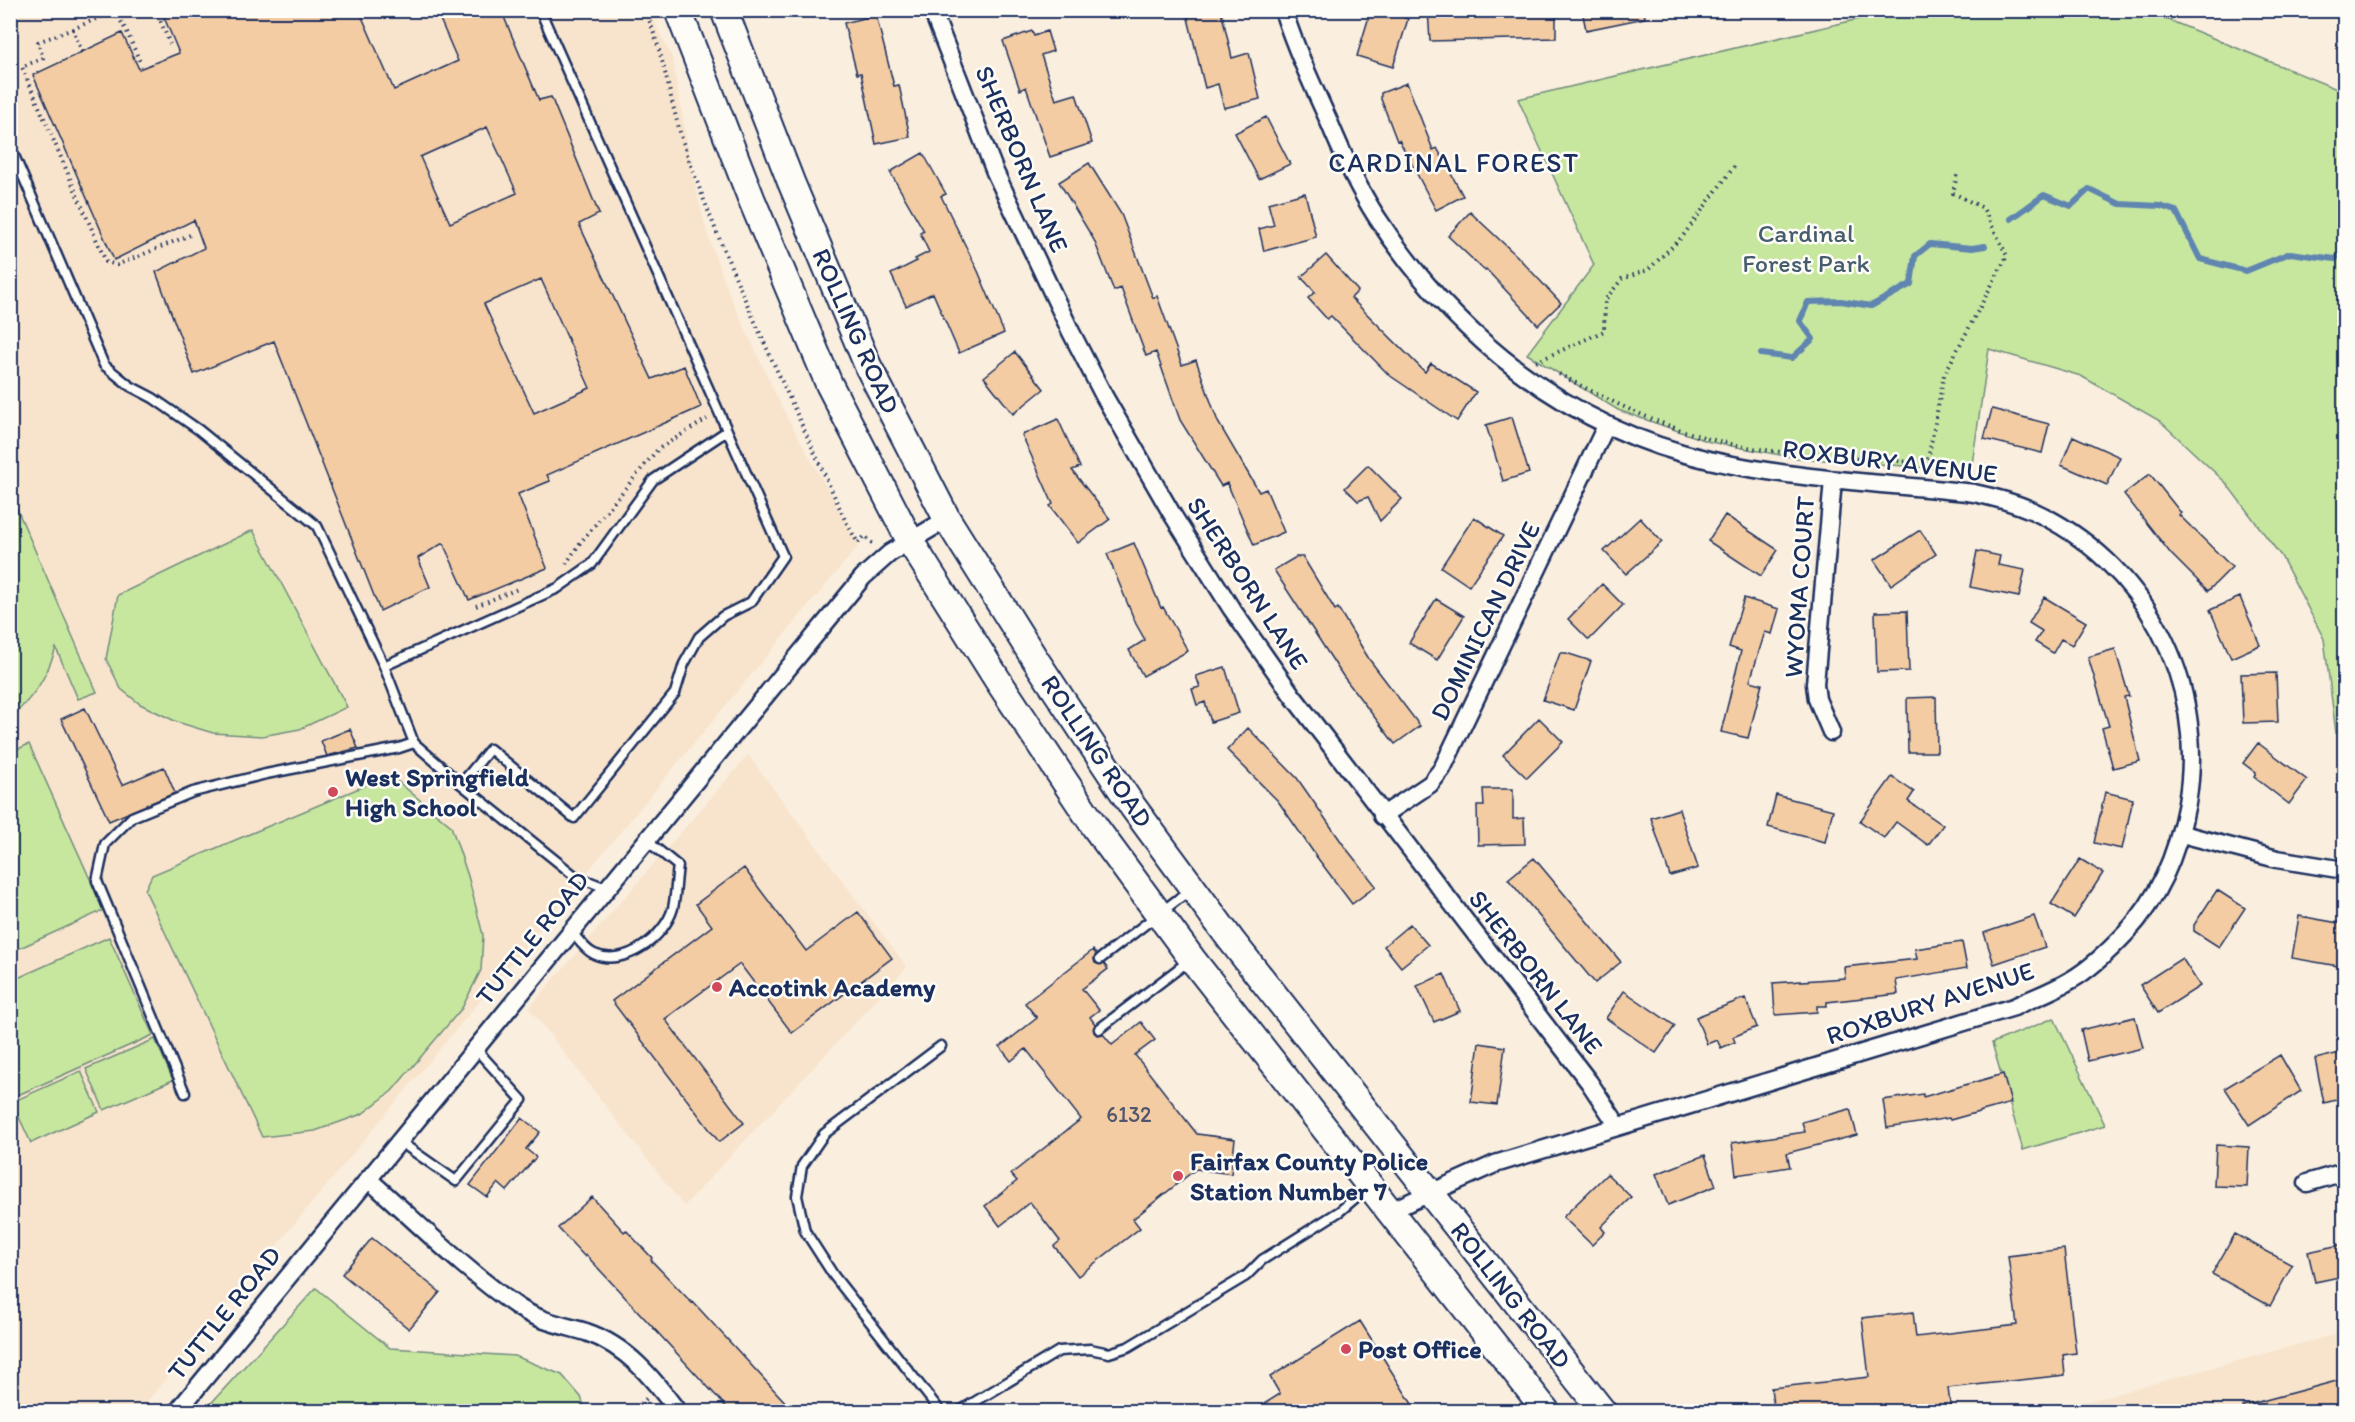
<svg xmlns="http://www.w3.org/2000/svg" width="2355" height="1422" viewBox="0 0 2355 1422" font-family="Itim,sans-serif">
<style>
.built{fill:#f8e4cc}
.green{fill:#c7e79f;stroke:#718b7e;stroke-width:1.5}
.lines{fill:none;stroke-linecap:round;stroke-linejoin:round}
.stream{stroke:#5e85b0;stroke-width:6}
.building{fill:#f3cca3;stroke:#1b2f5e;stroke-width:1.5;fill-rule:evenodd}
.service-casing{stroke:#1b2f5e;stroke-width:13}
.minor-casing{stroke:#1b2f5e;stroke-width:21}
.primary-casing{stroke:#1b2f5e;stroke-width:30}
.path{stroke:#1b2f5e;stroke-width:4;stroke-dasharray:1.5 4.5;stroke-linecap:butt}
.service{stroke:#fdfcf7;stroke-width:8}
.minor{stroke:#fdfcf7;stroke-width:16}
.primary{stroke:#fdfcf7;stroke-width:26}
.poi-dot{fill:#d1495b;stroke:#fdfcf7;stroke-width:2}
.labels{text-anchor:middle;dominant-baseline:central;stroke-width:5;stroke-linejoin:round;paint-order:stroke}
.number-label{font-size:22px;fill:#51566f}
.street-label{font-size:26px;fill:#1b2f5e;stroke:#fdfcf7}
.park-label{font-size:26px;fill:#465d6e;stroke:#fdfcf7}
.poi-label{font-size:26px;font-weight:bold;fill:#1b2f5e;stroke:#fdfcf7;text-anchor:start}
.neighbourhood-label{font-size:27px;letter-spacing:1.5px;fill:#1b2f5e;stroke:#fdfcf7}
</style>
<rect width="100%" height="100%" fill="#faeede"/>
<filter id="ink" filterUnits="userSpaceOnUse"><feTurbulence type="fractalNoise" baseFrequency=".0167" numOctaves="2"/><feDisplacementMap in="SourceGraphic" scale="12" xChannelSelector="R" yChannelSelector="G"/><feConvolveMatrix kernelMatrix="1 2 1 2 8 2 1 2 1" color-interpolation-filters="sRGB"/></filter>
<g filter="url(#ink)">
<path class="built" d="M10,11H649L672,57L694,181L707,233L730,296L782,408L859,545L139,1411H11Z
M748,755L907,967L684,1206L529,1008Z
M2344,1332V1411H2052Z"/>
<path class="green" d="M1893,11H2147L2344,92V733H2336L2324,639L2281,556L2226,483L2160,421L2081,376L1989,349L1971,471L1797,458L1710,442L1618,410L1527,354L1594,265L1518,99Z
M10,493L97,692L78,699L56,648C46,678 35,696 11,717Z
M253,530L347,707L300,729L262,736L213,733L177,722L140,704L121,689L106,659L118,595Z
M29,744L104,910L11,952V752Z
M390,775L451,826L468,876L483,935L481,970L462,1008L392,1091L362,1114L315,1131L262,1137L145,890L152,875Z
M109,937L153,1035L11,1098V981Z
M2054,1018L2105,1125L2023,1150L1992,1043Z
M155,1039L173,1080L104,1110L86,1069Z
M81,1071L99,1112L31,1143L12,1102Z
M316,1288L390,1348L515,1356L562,1375L581,1397L586,1411H204Z"/>
<g class="lines">
<path class="stream" d="M2011,219L2044,195L2071,206L2089,189L2120,204L2160,206L2176,211L2200,259L2246,271L2290,253L2335,259L2344,252
M1761,354L1792,358L1813,339L1800,321L1808,302L1841,301L1871,306L1911,284L1915,256L1930,244L1972,248L1985,246"/>
</g>
<path class="building" d="M161,10H359L394,90L458,61L436,10H501L539,100L551,97L599,214L579,224L652,379L684,366L701,407L547,475L550,481L518,494L547,568L469,600L443,543L418,558L430,587L380,611L274,341L194,374L156,272L204,248L194,220L114,260L33,75L122,33L139,69L179,53ZM487,127L517,193L450,223L420,157ZM541,279L590,388L534,413L484,304Z
M1186,10H1221L1232,58L1249,53L1260,99L1224,108L1218,84L1205,88Z
M1371,10H1382L1408,19L1393,67L1357,56Z
M1428,10H1556V38L1430,41Z
M1582,10H1644L1645,18L1586,30Z
M876,15L894,86L899,85L910,137L876,144L861,73L857,74L844,23Z
M1032,31L1034,36L1047,31L1053,51L1041,55L1056,100L1076,94L1092,143L1050,157L1026,87L1020,90L1003,41Z
M1407,83L1433,150L1437,148L1463,196L1436,210L1399,140L1397,141L1381,99V93Z
M1266,117L1290,164L1259,179L1235,133Z
M923,153L946,194L941,196L978,271L1004,333L959,353L933,293L906,306L891,274L917,261L915,259L929,252L920,233L924,231L890,172Z
M1089,163L1121,214L1153,298L1157,296L1182,365L1196,360L1218,422L1259,492L1266,489L1284,532L1254,545L1227,483L1221,486L1180,420L1156,352L1146,356L1121,288L1114,291L1094,240L1059,182Z
M1305,193L1316,237L1264,251L1259,229L1274,225L1268,203Z
M1470,212L1517,256L1561,303L1538,325L1486,269L1485,271L1448,236Z
M1326,255L1358,291L1351,298L1425,372L1431,363L1476,392L1457,421L1389,375L1331,316L1327,319L1308,298L1315,292L1301,277Z
M1015,352L1044,389L1013,414L984,377Z
M1992,409L2049,424L2042,453L1984,439Z
M1512,417L1529,473L1503,481L1486,425Z
M1058,419L1080,467L1072,470L1110,519L1078,543L1050,506L1053,504L1022,435Z
M2073,436L2120,457L2107,485L2061,465Z
M1368,465L1402,499L1380,521L1368,497L1358,501L1345,488Z
M2150,474L2181,513L2179,515L2232,567L2208,591L2171,554L2124,494Z
M1725,515L1778,550L1761,576L1708,541Z
M1474,517L1503,536L1469,586L1441,567Z
M1640,518L1662,542L1626,574L1604,551Z
M1920,530L1936,554L1891,585L1874,560Z
M1134,543L1161,608L1163,607L1188,651L1143,676L1129,650L1145,640L1136,624L1107,554Z
M1977,551L2000,556L1998,565L2025,570L2019,597L1970,587Z
M1296,557H1303L1335,610L1338,608L1369,659L1420,726L1395,744L1343,676L1274,570Z
M1602,584L1623,605L1589,640L1568,619Z
M2044,597L2086,622L2072,645L2061,639L2053,653L2035,642L2042,631L2029,623Z
M2240,597L2260,645L2231,658L2210,610Z
M1744,598L1779,609L1772,634L1765,632L1750,681L1762,684L1748,738L1721,732L1741,651L1729,647Z
M1436,599L1464,616L1437,660L1409,643Z
M1907,611L1909,671L1877,672L1875,612Z
M2115,649L2129,696L2124,697L2140,761L2113,768L2102,728L2109,726L2088,657Z
M1560,653H1566L1591,661L1574,710L1543,700Z
M1225,667L1239,713L1211,722L1205,702L1197,705L1192,689L1200,687L1196,676Z
M2276,673L2278,722L2243,723L2241,674Z
M1936,697L1937,752H1908L1907,698Z
M85,708L122,785L164,767L175,793L109,821L61,719Z
M1539,718L1563,742L1527,778L1503,755Z
M1248,728L1297,778L1345,847L1376,886L1352,904L1316,856L1278,801L1227,750Z
M350,729L358,748L327,756L321,741Z
M2258,743L2307,780L2289,804L2254,777L2256,773L2243,763Z
M1892,777L1914,792L1908,801L1943,825L1928,845L1896,822L1884,838L1860,821Z
M1483,789H1513V819L1524,818L1525,844L1478,845L1477,806H1484Z
M2105,792L2133,799L2122,849L2094,843Z
M1776,795L1833,810L1825,842L1768,827Z
M1679,809L1698,868L1670,876L1651,818Z
M1534,858L1621,962L1595,983L1508,879Z
M2080,859L2103,873L2074,918L2051,904Z
M744,868L806,951L858,912L892,958L792,1033L740,964L665,1019L744,1123L719,1142L612,1001L712,926L696,904Z
M2217,890L2245,908L2219,947L2194,931V925Z
M2034,916L2045,947L1994,964L1984,933Z
M2299,916L2344,924V967L2292,958Z
M1410,924L1428,945L1401,967L1384,946Z
M1962,942L1967,968L1896,980L1898,994L1827,1002V1006H1817V1012L1775,1015L1773,983L1845,978L1844,967L1917,959L1915,949Z
M1093,950L1096,954L1094,959L1095,963L1104,964L1108,969L1082,989L1099,1010L1090,1017L1095,1024L1094,1032L1097,1035L1103,1034L1112,1045L1141,1022L1155,1040L1135,1055L1197,1134L1235,1139L1231,1174L1196,1169L1133,1219L1140,1228L1078,1276L1054,1246L1060,1241L1030,1202L1000,1226L985,1206L1017,1181L1011,1174L1081,1119L1026,1049L1011,1061L1000,1047L1037,1018L1025,1003Z
M2182,958L2200,986L2158,1013L2140,985Z
M1444,974L1460,1011L1434,1022L1417,986Z
M1624,991L1675,1026L1656,1053L1606,1018Z
M1745,998L1757,1027L1733,1037L1735,1042L1721,1048L1717,1040L1707,1044L1696,1017Z
M2135,1017L2143,1048L2088,1061L2081,1030Z
M1479,1043L1505,1047L1497,1105L1471,1102Z
M2344,1052V1098L2324,1103L2315,1059Z
M2280,1055L2301,1091L2249,1125L2225,1088Z
M2003,1074L2011,1103L1950,1120L1949,1118L1887,1128L1883,1100L1923,1094V1097Z
M1850,1109L1857,1135L1787,1153L1790,1167L1736,1175L1732,1143L1805,1132L1802,1122Z
M522,1118L540,1132L526,1149L536,1157L507,1191L498,1183L487,1197L470,1185Z
M2216,1145L2249,1147L2247,1187L2214,1186Z
M1705,1155L1716,1186L1668,1205L1656,1174Z
M1607,1174L1631,1197L1601,1227L1605,1232L1592,1245L1563,1217Z
M592,1197L624,1232L626,1230L652,1258L651,1260L692,1303L693,1302L787,1404L778,1412H731L586,1255L585,1257L558,1228Z
M2235,1234L2292,1265L2270,1306L2212,1274Z
M372,1238L440,1292L409,1329L342,1274Z
M2344,1244V1276L2315,1282L2308,1252Z
M2064,1249L2076,1353L2063,1355L2065,1375L1948,1388L1951,1412H1774L1771,1388L1869,1377L1862,1318L1913,1312L1916,1337L2017,1325L2008,1256Z
M1360,1321L1417,1412H1251L1280,1394L1270,1377Z
M2344,1379V1412H2244L2243,1406Z"/>
<g class="lines">
<g class="service-casing">
<path id="service" d="M10,146L104,365L130,386L153,398L199,430L317,526L384,666L414,743L461,784L575,876L606,888
M384,666L558,588L592,564L653,480L727,431
M461,784L490,749L574,818L675,693L684,664L699,637L723,616L751,602L783,556L540,10
M571,931C578,939 585,950 594,954C624,968 665,937 673,908C676,895 676,879 678,866L646,840
M1100,959L1190,890
M1099,1029L1190,960
M941,1046L824,1134L802,1166L797,1196L805,1231L834,1276L941,1412
M185,1093L97,881L105,844L132,817L193,792L266,774L399,748L414,743
M399,1141L456,1181L522,1100L475,1048
M958,1412L1059,1351L1090,1349L1109,1353L1128,1347L1246,1276L1262,1260L1340,1211L1368,1187"/>
</g>
<g class="minor-casing">
<path id="minor" d="M932,10L995,172L1071,332L1104,396L1172,514L1231,608L1292,695L1589,1082L1618,1126
M1283,10C1295,47 1311,82 1327,117C1341,151 1356,185 1376,216C1453,335 1569,429 1709,460C1796,480 1886,483 1974,493C1993,497 2013,502 2031,510C2144,561 2208,681 2187,803C2178,851 2160,897 2126,933C2110,950 2092,968 2071,980C2053,991 2033,998 2014,1007L1495,1164L1390,1211
M1831,732L1817,699L1815,684L1833,480
M1382,816L1430,784L1442,769L1606,426
M2182,834L2277,859L2344,870
M368,1179C417,1222 464,1270 518,1307C539,1321 562,1325 586,1332C627,1346 653,1378 678,1412
M2307,1183L2344,1172
M177,1412L863,577L890,553L947,519"/>
</g>
<g class="primary-casing">
<path id="primary" d="M678,10L751,198L829,384L910,541L997,679L1095,827L1192,959L1547,1412
M724,10L791,182L868,366L947,519L1033,656L1133,807L1231,940L1603,1412"/>
</g>
<path class="path" d="M156,10L170,44
M645,10C665,56 670,105 686,151C730,277 791,398 845,520L858,543L865,536L875,546
M115,11L127,32L140,62
M73,29L38,42L43,58L22,67L106,262L117,265L190,235
M82,52L73,29L114,11
M1536,362L1604,331L1605,300L1622,279L1648,270L1683,236L1736,164
M1559,374C1609,401 1662,427 1718,441C1786,457 1858,458 1927,463
M1927,465L1944,375L2007,256L1983,208L1953,193L1958,171
M566,564L580,543L658,449L707,419
M476,606L520,588
M632,1412L647,1398"/>
<use href="#service" class="service"/>
<use href="#minor" class="minor"/>
<use href="#primary" class="primary"/>
</g>
</g>
<g class="poi-dot">
<circle cx="333" cy="792" r="6"/>
<circle cx="717" cy="987" r="6"/>
<circle cx="1178" cy="1176" r="6"/>
<circle cx="1346" cy="1349" r="6"/>
</g>
<g class="labels">
<g class="number-label">
<text x="1129" y="1114">6132</text>
</g>
<g class="street-label">
<text transform="translate(1022 159) rotate(67)">SHERBORN LANE</text>
<text transform="translate(856 331) rotate(66)">ROLLING ROAD</text>
<text transform="translate(1890 461) rotate(7)">ROXBURY AVENUE</text>
<text transform="translate(1248 583) rotate(57)">SHERBORN LANE</text>
<text transform="translate(1799 587) rotate(-86)">WYOMA COURT</text>
<text transform="translate(1485 621) rotate(-64)">DOMINICAN DRIVE</text>
<text transform="translate(1097 751) rotate(56)">ROLLING ROAD</text>
<text transform="translate(532 938) rotate(-51)">TUTTLE ROAD</text>
<text transform="translate(1536 972) rotate(52)">SHERBORN LANE</text>
<text transform="translate(1930 1003) rotate(-18)">ROXBURY AVENUE</text>
<text transform="translate(1511 1295) rotate(52)">ROLLING ROAD</text>
<text transform="translate(224 1313) rotate(-51)">TUTTLE ROAD</text>
</g>
<g class="park-label">
<text x="1806" y="233">Cardinal<tspan x="1806" dy="30">Forest Park</tspan></text>
</g>
<g class="poi-label">
<text x="345" y="777">West Springfield<tspan x="345" dy="30">High School</tspan></text>
<text x="729" y="987">Accotink Academy</text>
<text x="1190" y="1161">Fairfax County Police<tspan x="1190" dy="30">Station Number 7</tspan></text>
<text x="1358" y="1349">Post Office</text>
</g>
<g class="neighbourhood-label">
<text x="1454" y="162">CARDINAL FOREST</text>
</g>
</g>
<rect width="2355" height="1422" fill="none" stroke="#fdfcf7" stroke-width="36"/>
<rect x="18" y="18" width="2319" height="1386" fill="none" stroke="#1b2f5e" stroke-width="2" filter="url(#ink)"/>
</svg>
